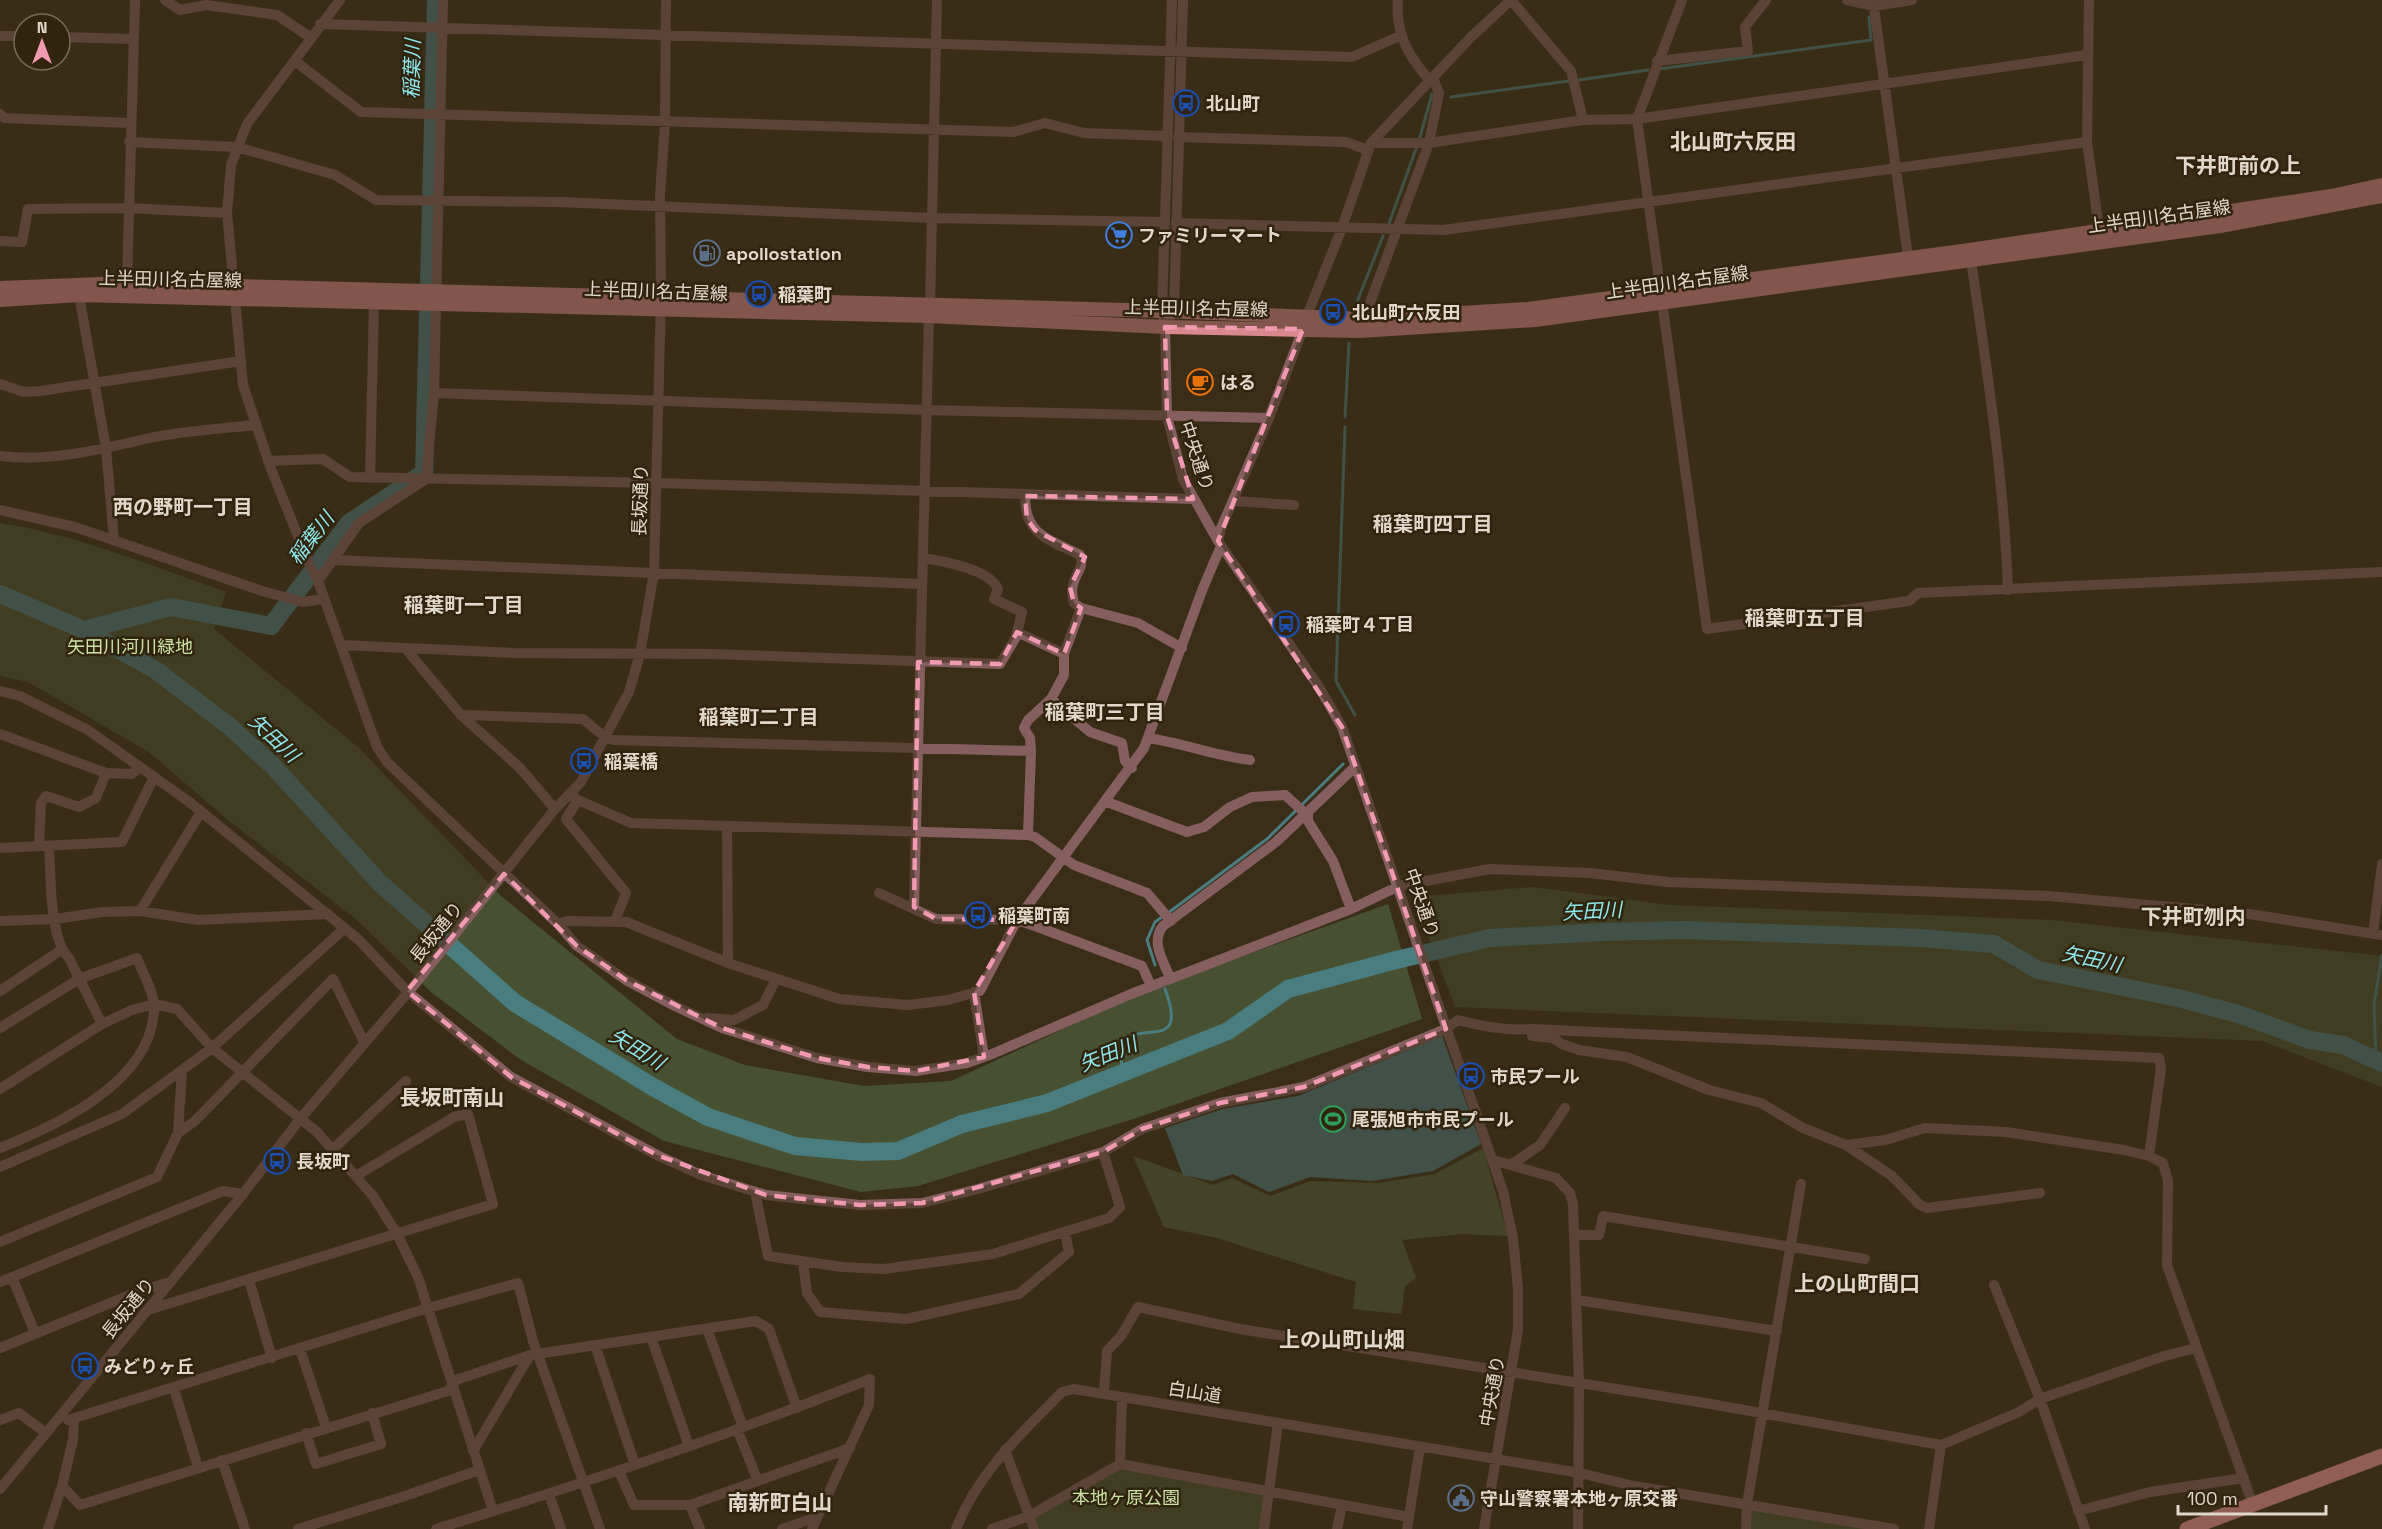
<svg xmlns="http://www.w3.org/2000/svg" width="2382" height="1529" viewBox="0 0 2382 1529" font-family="'Space Grotesk','Noto Sans JP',sans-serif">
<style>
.green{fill:#475132}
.forest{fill:#525d3a}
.water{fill:#497d80}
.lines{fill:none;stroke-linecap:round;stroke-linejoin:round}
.stream{stroke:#497d80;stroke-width:3}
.river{stroke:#497d80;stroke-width:18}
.minor{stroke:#855e60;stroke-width:10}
.major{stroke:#d9888f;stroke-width:14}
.highway{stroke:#f999a1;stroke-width:15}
.marked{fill:none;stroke:#f19ab1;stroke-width:4.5;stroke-dasharray:12 8;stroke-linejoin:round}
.labels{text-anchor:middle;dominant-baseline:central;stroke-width:5;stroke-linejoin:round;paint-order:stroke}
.poi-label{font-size:18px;font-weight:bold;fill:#e0d8cb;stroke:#31240e;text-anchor:start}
.street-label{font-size:18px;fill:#e0d8cb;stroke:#31240e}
.park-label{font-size:18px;fill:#cbe1a2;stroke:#31240e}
.water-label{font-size:20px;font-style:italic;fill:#8ce6ea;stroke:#31240e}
.neighbourhood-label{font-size:20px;font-weight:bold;fill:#e0d8cb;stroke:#31240e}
.quarter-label{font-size:21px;font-weight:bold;fill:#e0d8cb;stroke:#31240e}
</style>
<rect width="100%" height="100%" fill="#3b2e18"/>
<path class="green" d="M0,523C77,535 152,566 226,592L214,629L359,748L501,896L677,1039L745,1065L864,1086L951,1081L1141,993L1388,904L1422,1019L1136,1118L918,1186L861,1192L664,1141L521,1060L431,992L357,920L227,819L149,752L28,682L0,676Z
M1533,887L1670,905L2051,920L2382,956V1087L2262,1041L1455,1007L1414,897Z
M1120,1464L1269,1492L1264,1529H1034L1029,1516Z
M1749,1508L1877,1529H1751Z"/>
<path class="forest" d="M1483,1148L1508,1236L1463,1234L1402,1240L1416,1278L1405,1286L1401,1314L1353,1309L1356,1282L1217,1238L1164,1227L1133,1156L1213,1185L1232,1178L1270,1196L1311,1181L1379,1183L1435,1174Z"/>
<path class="water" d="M1442,1036L1481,1144L1433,1171L1372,1181L1310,1177L1269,1192L1233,1174L1212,1181L1183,1175L1165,1128L1223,1109L1298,1096Z"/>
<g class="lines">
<path class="stream" d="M1659,69L1871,40L1869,17
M1579,80L1648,70
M1451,97L1569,81
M1419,141L1432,94
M1388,226L1416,149
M1357,302L1383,236
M1345,417L1349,343
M1345,427L1336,681L1355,715
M1168,913L1267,839L1343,764
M1155,965L1147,940L1155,922L1162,917
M2376,1060L2374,1004L2382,955
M1122,1073C1122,1061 1119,1050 1127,1040C1144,1022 1188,1050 1165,989"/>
<path class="river" d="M429,283L436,0
M0,594L84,630L157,671L229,726L272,765L380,883L515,1003L653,1087L708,1117L795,1146L862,1152L898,1151L962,1124L1047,1103L1228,1031L1288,989L1396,960L1490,938L1602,932L1683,930L1922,938L1994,944L2038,970L2178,998L2238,1014L2310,1040L2343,1045L2382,1063
M84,630L171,607L271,626L349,523L424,473L428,313"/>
<path class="minor" d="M165,0L180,10L206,5L277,15L310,37
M340,0L247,124L231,165L227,213L243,385L271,469L310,566L318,581L377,747L387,762L558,924L577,946L626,980L675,1006L722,1028L817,1058L868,1067L916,1071L967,1063L992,1054L1131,994L1351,909L1399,886L1490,869L1590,873L1668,882L2049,896L2249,914L2382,935
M1172,0L1162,311L1165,327L1167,416L1183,479L1218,541L1319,687L1342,727L1503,1191L1513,1238L1518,1289V1330L1484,1529
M1398,0C1395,34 1409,57 1430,81
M1511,0L1571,71L1583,120
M1682,0L1637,119L1707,629L1909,601L1918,593L2382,572
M1847,0L1874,6L1912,0
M1873,0L1908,257
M2089,0L2087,142L2100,236
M320,24L1352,57L1402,35
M0,36H24
M60,37L133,39
M295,61L361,112L1013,132L1045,123L1084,133L1166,136
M1657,61L1748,51L1745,27L1766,0
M0,114L4,118L130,123
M1178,137L1346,142L1368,150
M129,142L237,147L335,175L376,200L560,202L932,218L1163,222
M1371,143H1429L1583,120L1637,119L2087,55
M1176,223L1444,230L2087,142
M0,241L22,242L28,209L127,208L227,213
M1971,260C1987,370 2004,479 2008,590
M127,283L135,0
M79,295L106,448L114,540
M930,305L937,0
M1171,316L1174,312L1183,0
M1306,318L1342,228L1371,143L1471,37L1511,0
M1364,319L1429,143L1439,93L1433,78
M0,384L24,392L40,391L241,361
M434,393L926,410L1269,418
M0,456C48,462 99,450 145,439C180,431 219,429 255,425
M268,461L323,459L350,477L658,483L1193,499
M370,478L374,303
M426,479L434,393L443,0
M1025,496C1025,536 1049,539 1080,555C1087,571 1066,577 1074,603L1081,608L1138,623L1182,648
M1234,501L1294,505
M0,510L75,527L262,591L303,602L323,599
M1218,541L1221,528L1269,418L1303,329
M334,560L921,584
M318,581L359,523L426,479
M1017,632L1064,654
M341,645L513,653L710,654L1000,664L1016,637L1022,612L994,599L998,589C990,569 942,561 923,558
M406,649L461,715L520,768L555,809
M0,691L20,696L88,730L188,801L359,940L407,991L511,1077L657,1155L701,1175L766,1195L860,1205L922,1203L978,1189L1103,1152L1142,1129L1220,1103L1304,1087L1446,1029L1458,1020C1483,1027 1505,1031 1531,1029L2159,1058L2161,1068L2149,1156
M1051,699L1090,732L1122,743L1125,761L1132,768
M461,715L583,719L605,737L614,740L1031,751
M0,734L106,773L132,774L140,767
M1148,738C1183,743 1215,756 1250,760
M570,793L578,800L631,823L1028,835L1035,837L1074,865L1147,893L1171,921
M578,800L566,819L626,893L615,921
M1107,802L1187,832L1204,827L1230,807L1252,797L1285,795L1306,814
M1308,813V821L1333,861L1351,909
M727,826L728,963
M1028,835L1031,751L1030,738L1024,728L1028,720L1051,699L1064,675V654L1081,608
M39,846L41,803L46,796L79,807L96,798L106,773
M49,846C51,875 49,939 69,958L102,1024
M0,848L122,842L154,777
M879,893L936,919L1017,920L1035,926L1142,966L1151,986
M914,907L929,316
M140,911L201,812
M0,921L55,919L102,912L140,911L198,920L328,914
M558,924L567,921L626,922L728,963L839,999L908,1005L948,1000L980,991L1017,920L1144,748L1203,588L1221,546
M2373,934L2382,864
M1170,978C1164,962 1150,942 1163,926L1276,842L1355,767
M0,991L61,950
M974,992L984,1057
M707,1018L734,1020L763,1005L776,979
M0,1028L79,979L137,958C142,972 154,992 154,1006C155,1080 58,1125 0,1148
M1532,1036L1553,1038L1562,1044L1579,1050L1627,1057L1709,1090L1761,1103L1803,1128L1846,1145L1885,1140L1925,1128L2006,1132L2124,1150L2149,1156L2163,1163L2168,1181L2167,1265L2253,1505
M0,1089L102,1024L132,1010L154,1004L177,1009L212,1048L317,1132L373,1196L397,1234L418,1277L493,1511
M178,1133L182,1070
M1846,1145L1892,1176L1920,1205L1927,1208L2040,1193
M333,1149L406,1081
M1493,1160L1556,1178L1570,1193L1573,1204L1579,1385L1578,1529
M1512,1164L1540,1145L1565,1108
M0,1167L122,1114L212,1048L345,928
M755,1192L768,1256L842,1267L884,1269L993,1254L1109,1218L1120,1207L1103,1152
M1575,1235H1599L1603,1216L1865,1259
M0,1242L157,1177L178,1133L195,1121L333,979L364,1042
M803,1262L807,1293L820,1312L906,1319L1019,1294L1069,1252L1065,1232
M12,1277L35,1333
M249,1280L272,1358
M0,1282L223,1191L243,1194
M1994,1285L2040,1399L2085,1529
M1577,1300L1777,1331
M148,1310L493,1204L468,1114L454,1117L356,1176
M707,1329L743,1427
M651,1337L689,1446
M595,1345L635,1465
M0,1348L135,1293L170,1282
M300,1349L326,1427
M174,1389L198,1467
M1104,1392L1107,1351L1121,1336L1138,1307L1240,1329L1705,1403L1941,1445L2019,1412L2040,1399L2164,1356L2196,1348
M74,1419L73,1440L62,1486L80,1505L448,1391L456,1380L530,1355L756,1321L769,1329L797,1408
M0,1420L19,1413L46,1433
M68,1420L428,1308L518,1283L533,1341L600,1529
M737,1429L758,1481
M306,1433L316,1464L381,1444L372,1413
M1005,1450L1034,1529
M473,1451L530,1355
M222,1460L245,1529
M1120,1464L1122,1397
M619,1471L634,1505H690L700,1529
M0,1489L243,1194L300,1119L416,983L555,809L581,782L629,692L640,654L654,572L661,297L660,196L665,123L666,0
M549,1494L561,1529
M690,1505L850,1448
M2078,1511L2150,1492L2244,1478
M48,1529L62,1486
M298,1529L402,1497L479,1470
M436,1529C582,1484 727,1436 870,1379L869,1405L812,1529
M782,1529L817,1517
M956,1529C978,1472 1021,1434 1062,1392L1074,1389L1580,1473L1634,1486L1894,1529
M992,1529L1029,1516L1120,1464L1409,1517
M1264,1529L1278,1423
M1337,1529L1342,1505
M1407,1529L1420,1447
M1746,1529L1747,1504L1801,1184
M1929,1529L1941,1445"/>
<path class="major" d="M0,288L127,283L1162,311L1364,319L1528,309L1970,250L2331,196L2382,185
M0,300L79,295L929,316L1165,327L1359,331L1535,320L2220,226L2382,196"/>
<path class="highway" d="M2187,1529L2382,1456"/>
</g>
<path d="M0 0H2382V1529H0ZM1165,327L1303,329L1218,541L1342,727L1446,1029L1304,1087L1220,1103L1142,1129L1103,1152L922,1203L860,1205L766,1195L657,1155L511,1077L407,991L504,874L577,946L626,980L722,1028L817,1058L868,1067L916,1071L984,1057L974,992L1017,920L936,919L914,907L918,662L1000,664L1017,632L1064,654L1081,608L1074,603L1070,587L1085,557L1035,530L1027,519L1025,496L1193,499L1167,416Z" fill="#3b2e18" fill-opacity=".55" fill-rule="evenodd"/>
<path class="marked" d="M1165,327L1303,329L1218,541L1342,727L1446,1029L1304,1087L1220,1103L1142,1129L1103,1152L922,1203L860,1205L766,1195L657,1155L511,1077L407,991L504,874L577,946L626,980L722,1028L817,1058L868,1067L916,1071L984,1057L974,992L1017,920L936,919L914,907L918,662L1000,664L1017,632L1064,654L1081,608L1074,603L1070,587L1085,557L1035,530L1027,519L1025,496L1193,499L1167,416Z"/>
<defs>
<g id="bus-ring" transform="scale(1.35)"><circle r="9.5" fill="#31240e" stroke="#1a4fb4" stroke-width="1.5"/><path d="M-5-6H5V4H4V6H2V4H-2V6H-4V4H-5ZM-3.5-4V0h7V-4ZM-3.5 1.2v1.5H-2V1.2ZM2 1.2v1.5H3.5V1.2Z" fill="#1a4fb4"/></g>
<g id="supermarket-ring" transform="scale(1.35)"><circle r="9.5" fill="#31240e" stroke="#3f7fe0" stroke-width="1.5"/><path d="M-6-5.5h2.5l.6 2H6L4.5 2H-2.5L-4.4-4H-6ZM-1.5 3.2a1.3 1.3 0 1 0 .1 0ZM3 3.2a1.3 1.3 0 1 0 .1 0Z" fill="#3f7fe0"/></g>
<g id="fuel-ring" transform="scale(1.35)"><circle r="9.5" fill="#31240e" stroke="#5c6f8a" stroke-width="1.5"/><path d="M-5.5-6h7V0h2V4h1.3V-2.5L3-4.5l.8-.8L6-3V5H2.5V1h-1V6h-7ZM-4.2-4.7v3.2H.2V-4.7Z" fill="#5c6f8a"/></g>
<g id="cafe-ring" transform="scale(1.35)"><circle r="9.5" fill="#31240e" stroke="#e8710a" stroke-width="1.5"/><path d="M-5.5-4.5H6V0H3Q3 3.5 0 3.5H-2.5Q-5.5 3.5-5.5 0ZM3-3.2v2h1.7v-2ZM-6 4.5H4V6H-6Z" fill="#e8710a"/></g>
<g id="stadium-ring" transform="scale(1.35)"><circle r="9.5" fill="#31240e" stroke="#2e9e5b" stroke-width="1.5"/><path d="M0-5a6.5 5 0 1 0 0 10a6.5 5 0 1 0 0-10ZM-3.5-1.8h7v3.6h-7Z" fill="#2e9e5b"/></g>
<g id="civic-ring" transform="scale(1.35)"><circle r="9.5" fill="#31240e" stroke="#5c6f8a" stroke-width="1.5"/><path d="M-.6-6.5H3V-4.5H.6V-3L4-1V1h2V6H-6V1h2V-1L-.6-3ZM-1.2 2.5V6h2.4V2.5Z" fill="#5c6f8a"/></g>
</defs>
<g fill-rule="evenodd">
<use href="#bus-ring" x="1186" y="103"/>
<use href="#supermarket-ring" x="1119" y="235"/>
<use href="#fuel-ring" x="707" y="253"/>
<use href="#bus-ring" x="759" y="294"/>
<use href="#bus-ring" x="1333" y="312"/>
<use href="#cafe-ring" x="1200" y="382"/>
<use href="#bus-ring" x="1286" y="624"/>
<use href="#bus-ring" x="584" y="761"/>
<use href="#bus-ring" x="978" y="915"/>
<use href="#bus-ring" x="1471" y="1076"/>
<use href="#stadium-ring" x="1333" y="1119"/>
<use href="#bus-ring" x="277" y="1161"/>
<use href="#bus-ring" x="85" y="1366"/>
<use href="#civic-ring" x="1461" y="1498"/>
</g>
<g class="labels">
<g class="poi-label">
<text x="1206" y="103">北山町</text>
<text x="1138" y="235">ファミリーマート</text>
<text x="726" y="253">apollostation</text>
<text x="778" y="294">稲葉町</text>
<text x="1352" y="312">北山町六反田</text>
<text x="1220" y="382">はる</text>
<text x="1306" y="624">稲葉町４丁目</text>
<text x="604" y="761">稲葉橋</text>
<text x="998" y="915">稲葉町南</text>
<text x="1490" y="1076">市民プール</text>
<text x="1352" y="1119">尾張旭市市民プール</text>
<text x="296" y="1161">長坂町</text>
<text x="104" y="1366">みどりヶ丘</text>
<text x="1480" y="1498">守山警察署本地ヶ原交番</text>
</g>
<g class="street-label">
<text transform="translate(2159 216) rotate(-8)">上半田川名古屋線</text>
<text transform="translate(170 279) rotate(1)">上半田川名古屋線</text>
<text transform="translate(1677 282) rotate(-8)">上半田川名古屋線</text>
<text transform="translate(656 291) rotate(2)">上半田川名古屋線</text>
<text transform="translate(1196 308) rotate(1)">上半田川名古屋線</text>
<text transform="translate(1197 456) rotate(72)">中央通り</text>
<text transform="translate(640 500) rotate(-88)">長坂通り</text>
<text transform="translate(1422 903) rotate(71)">中央通り</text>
<text transform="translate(436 932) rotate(-51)">長坂通り</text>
<text transform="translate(128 1308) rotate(-51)">長坂通り</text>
<text transform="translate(1492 1391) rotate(-80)">中央通り</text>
<text transform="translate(1195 1392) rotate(9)">白山道</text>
</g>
<g class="park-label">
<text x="130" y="646">矢田川河川緑地</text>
<text x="1126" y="1497">本地ヶ原公園</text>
</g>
<g class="water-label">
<text transform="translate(412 69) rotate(-88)">稲葉川</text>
<text transform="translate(311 538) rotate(-52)">稲葉川</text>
<text transform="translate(274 738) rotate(43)">矢田川</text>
<text transform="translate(1592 911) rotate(-3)">矢田川</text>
<text transform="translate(2092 959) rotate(12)">矢田川</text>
<text transform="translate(637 1049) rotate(31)">矢田川</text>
<text transform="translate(1108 1054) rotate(-22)">矢田川</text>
</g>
<g class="neighbourhood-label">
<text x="183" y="507">西の野町一丁目</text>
<text x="1433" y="524">稲葉町四丁目</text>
<text x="464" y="605">稲葉町一丁目</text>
<text x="1805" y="618">稲葉町五丁目</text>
<text x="1105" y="712">稲葉町三丁目</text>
<text x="759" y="717">稲葉町二丁目</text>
</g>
<g class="quarter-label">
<text x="1733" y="141">北山町六反田</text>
<text x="2238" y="165">下井町前の上</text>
<text x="2193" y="916">下井町刎内</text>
<text x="452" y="1097">長坂町南山</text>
<text x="1857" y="1283">上の山町間口</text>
<text x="1342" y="1339">上の山町山畑</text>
<text x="780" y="1502">南新町白山</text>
</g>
</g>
<g transform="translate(42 42)"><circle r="28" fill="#31240e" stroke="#776c5a" stroke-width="1.5"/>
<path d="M0-4.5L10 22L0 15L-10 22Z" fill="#f19ab1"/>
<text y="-9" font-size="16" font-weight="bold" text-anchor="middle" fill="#e0d8cb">N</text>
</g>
<path d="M2178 1505v9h148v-9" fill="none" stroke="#e0d8cb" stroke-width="3"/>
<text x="2187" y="1505" font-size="18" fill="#e0d8cb" stroke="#31240e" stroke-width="4.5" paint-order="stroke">100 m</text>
</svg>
